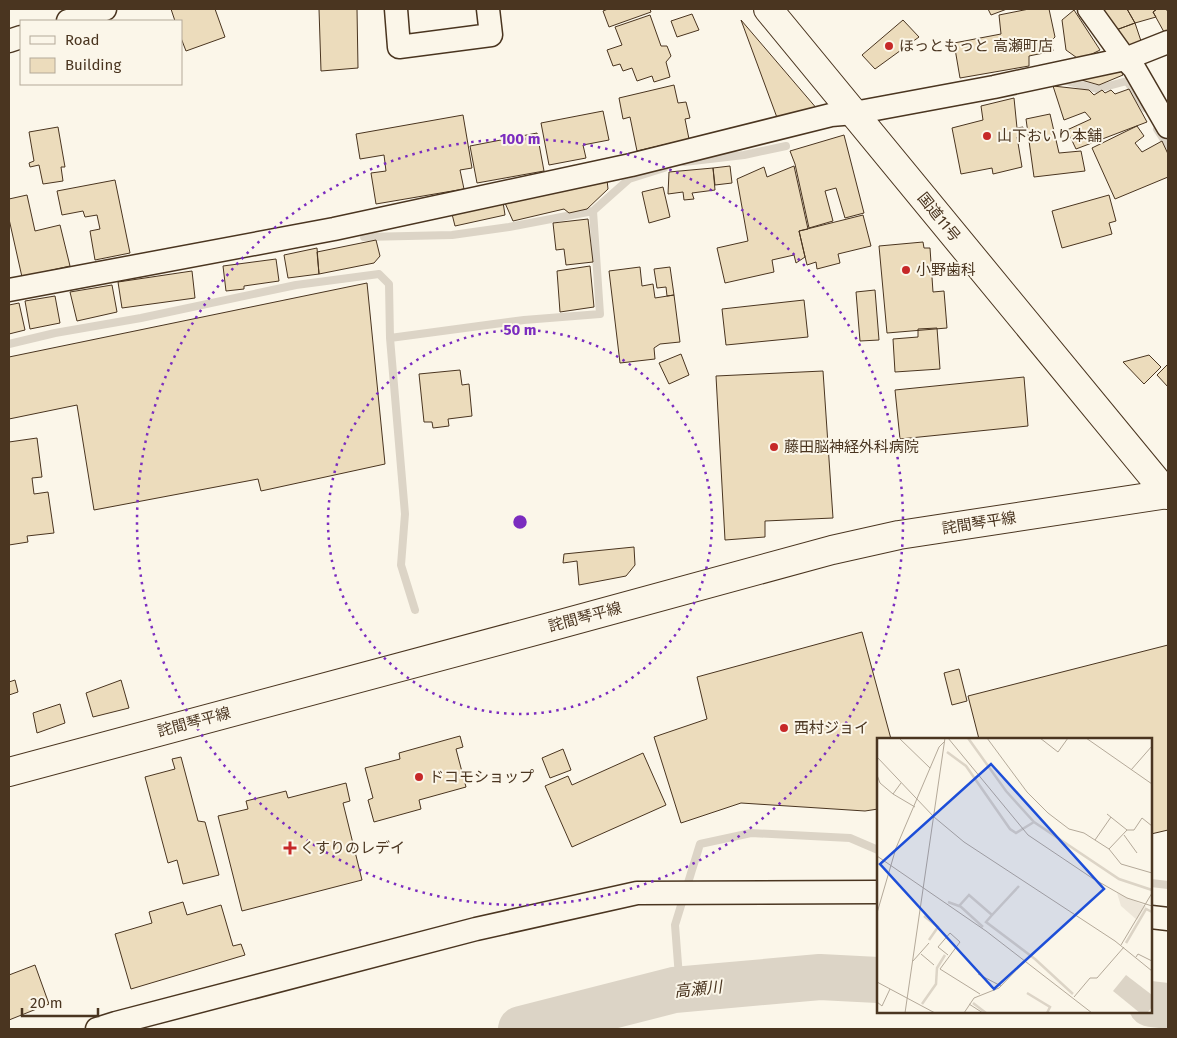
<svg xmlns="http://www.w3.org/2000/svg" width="1177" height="1038" viewBox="0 0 1177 1038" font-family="'Fira Sans','Noto Sans JP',sans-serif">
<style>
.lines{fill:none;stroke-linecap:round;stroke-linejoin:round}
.stream{stroke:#dcd4c6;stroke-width:8}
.river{stroke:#dcd4c6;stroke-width:46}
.building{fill:#ecdcbc;stroke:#4a3520}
.minor-casing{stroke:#4a3520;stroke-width:25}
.primary-casing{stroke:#4a3520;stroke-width:30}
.trunk-casing{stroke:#4a3520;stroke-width:30}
.minor{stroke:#fbf6e9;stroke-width:22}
.primary{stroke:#fbf6e9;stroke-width:28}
.trunk{stroke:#fbf6e9;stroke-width:28}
.ring{fill:none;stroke:#7b2cbf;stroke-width:2.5;stroke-dasharray:2.5 5}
.poi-dot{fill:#c62828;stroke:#fbf6e9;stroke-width:2}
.labels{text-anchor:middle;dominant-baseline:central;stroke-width:4;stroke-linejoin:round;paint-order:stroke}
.poi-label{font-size:15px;fill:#4a3520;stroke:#fbf6e9;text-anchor:start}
.street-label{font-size:15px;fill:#4a3520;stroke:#fbf6e9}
.water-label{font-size:16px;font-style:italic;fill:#4a3520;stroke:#fbf6e9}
.inset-river{fill:none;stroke:#dcd4c6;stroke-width:2.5}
.inset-road{fill:none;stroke:#b4a999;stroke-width:1}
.view{fill:#1d4ed8;fill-opacity:0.15;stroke:#1d4ed8;stroke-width:2.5}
.inset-edge{fill:none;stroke:#4a3520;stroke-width:2.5}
.centre{fill:#7b2cbf;stroke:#fbf6e9;stroke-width:2.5}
.ring-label{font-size:15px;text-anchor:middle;font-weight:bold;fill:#7b2cbf;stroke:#fbf6e9;stroke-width:4;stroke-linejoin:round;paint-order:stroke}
</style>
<rect width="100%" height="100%" fill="#fbf6e9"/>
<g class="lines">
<path class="stream" d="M1066,81L1097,89L1127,81L1145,108
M1157,129L1168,146
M684,162L744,155L786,146
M364,237L452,235L509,227L593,211
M9,344L55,333L141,318L296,285L379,274L389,284L390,338
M415,610L401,565L405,514L390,338L524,320L600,314L593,211L629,179L664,168
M1151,883L1168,885
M680,990L675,925L700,844L751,833L850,838L878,850"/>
<path class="river" d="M1151,1004L1168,1006
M521,1029L674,990L820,977L878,980"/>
</g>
<path class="building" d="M171,9H215L225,37L186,51L181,38V21H175Z
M319,9H357L358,68L321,71Z
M608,9H650L651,12L609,27L603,11Z
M988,9H1007L991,15Z
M1029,9H1049L1055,37L1051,41L1053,51L1029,56V66L960,78L954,43L1001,34L999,15Z
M1101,9H1127L1135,23L1116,30Z
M1127,9H1157L1153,12L1156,17L1135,23Z
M1157,9H1166L1168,12V30L1164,32L1153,12Z
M1074,10L1100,50L1080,60L1066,50L1062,20Z
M692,14L699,30L677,37L671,21Z
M650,15L661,46H667L671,56L666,62L670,77L654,82L652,76L637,81L632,68L623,71L620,64L613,66L607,50L622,45L615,27Z
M741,20L818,110L779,123Z
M903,20L919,37L875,69L862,55Z
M1135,23L1141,41L1129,47L1116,30Z
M1120,68L1123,75L1099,85L1078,79Z
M674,85L678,103L686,102L690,118L685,119L689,139L637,151L630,117L623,119L619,98Z
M1053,86L1089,90L1094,95L1102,90L1105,93L1111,90L1115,94L1129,89L1147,122L1076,149L1067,130L1091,119L1085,112L1064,120Z
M1014,98L1017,128L1023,127V134L1017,137L1022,167L993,174L992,168L961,174L952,128L983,120L981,106Z
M603,111L609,140L583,145L586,158L549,165L541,123Z
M1050,114L1059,153L1081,151L1085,171L1034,177L1026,119Z
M463,115L472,168L460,170L464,189L376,204L371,173L386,171L384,155L360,159L356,134Z
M1137,126L1144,136L1135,143L1142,152L1162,141L1168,154V177L1115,199L1092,148Z
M58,127L65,167H61L63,181L43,184L39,165L30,167L29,163L34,161L29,132Z
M537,133L544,171L477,183L470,146Z
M844,135L864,213L845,218L836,188L825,191L833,221L809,228L795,164L790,151Z
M730,166L732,183L715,185L713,168Z
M794,166L808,229L799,231L805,257L796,263L794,255L772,260L774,272L725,283L717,248L748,241L737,179L764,167L767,177Z
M713,168L715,190L692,193L694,199L684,200L683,192L668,194L669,172Z
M115,180L130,253L95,260L90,231L100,229L97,215L85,217L83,211L62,215L57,191Z
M607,180L608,189L587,209L569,213L564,209L513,221L505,203Z
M663,187L670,217L649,223L642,192Z
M27,195L35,231L60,225L70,266L22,277L9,219V199Z
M1109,195L1116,221L1109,223L1112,234L1062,248L1052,211Z
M503,202L505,215L455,226L452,214Z
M863,215L871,246L838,254L840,263L817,269L816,262L807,265L799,231Z
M588,219L593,262L566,265L564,249L556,250L553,223Z
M376,240L380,256L374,263L319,274L317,252Z
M923,242L924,248H930L933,292L944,291L947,328L887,333L879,246Z
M317,248L319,274L288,278L284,255Z
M276,259L279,281L244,286V289L226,291L223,266Z
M590,266L594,307L560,312L557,271Z
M640,267L642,286L653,284L655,298L674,295L680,342L660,344L654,348L655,359L620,363L609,271Z
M670,267L674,295L667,296L666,287L657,288L654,269Z
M192,271L195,298L122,308L118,282Z
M367,283L385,464L261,491L258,479L94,510L77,405L9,419V357Z
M112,285L117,312L77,321L70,292Z
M875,290L879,340L860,341L856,292Z
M55,296L60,323L30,329L25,301Z
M804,300L808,337L726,345L722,309Z
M19,303L25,330L9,334V305Z
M937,328L940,369L895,372L893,339L918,337V329Z
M681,354L689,375L669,384L659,363Z
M1149,355L1161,367L1144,384L1123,362Z
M1168,364V387L1157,375Z
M460,370L462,385L469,384L472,416L448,419L449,426L433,428L432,422H424L419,374Z
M823,371L833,518L765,521V537L725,540L716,376Z
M1024,377L1028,426L900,439L895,390Z
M37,438L42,477L32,478L34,494L48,492L54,533L27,536L28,542L9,545V442Z
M634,547L635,565L626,576L579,585L577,561L563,563L564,554Z
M862,632L891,739H878V809L865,811L741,803L681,823L654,737L707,719L697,677Z
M1168,645V830L1151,834V739H979L968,696Z
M959,669L967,701L952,705L944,673Z
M15,680L18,692L9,695V682Z
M121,680L129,708L93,717L86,693Z
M60,704L65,723L37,733L33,713Z
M460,736L463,747L456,749L466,787L419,800L421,809L374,822L368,800L373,798L365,768L400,759L399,753Z
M563,749L571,770L550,778L542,758Z
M643,753L666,805L572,847L545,786L568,776L572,785Z
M181,757L198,821L205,822L219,875L183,884L177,860L168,863L145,777L175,769L172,759Z
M346,783L350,801L343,803L362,880L242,911L218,816L248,809L246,801L286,791L288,798Z
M183,902L187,915L221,905L233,946L241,944L245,955L131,989L115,934L152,923L149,912Z
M35,965L49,1004L9,1020V975Z"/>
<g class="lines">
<g class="minor-casing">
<path id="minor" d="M396,9L399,47L491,35L488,9
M1089,9L1125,59L1134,68L1168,127
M68,21L105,9
M9,41L21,37
M9,290L334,229L631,165L831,115L854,113L994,87L1125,59L1168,42
M1151,917L1168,919
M97,1029L116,1023L476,929L637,893L878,892"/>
</g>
<g class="primary-casing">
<path id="primary" d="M9,772L546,628L832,550L899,535L1168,494"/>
</g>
<g class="trunk-casing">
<path id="trunk" d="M768,9L1168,495"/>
</g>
<use href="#minor" class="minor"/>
<use href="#primary" class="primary"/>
<use href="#trunk" class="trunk"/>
</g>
<g class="ring">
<circle cx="520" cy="522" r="192"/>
<circle cx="520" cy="522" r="383"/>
</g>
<g class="poi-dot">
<circle cx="889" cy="46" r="5"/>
<circle cx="987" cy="136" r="5"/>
<circle cx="906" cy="270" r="5"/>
<circle cx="774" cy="447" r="5"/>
<circle cx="784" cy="728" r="5"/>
<circle cx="419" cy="777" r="5"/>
<path d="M287.5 840.5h5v5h5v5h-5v5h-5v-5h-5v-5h5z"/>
</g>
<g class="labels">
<g class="poi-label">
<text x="899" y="46">ほっともっと 高瀬町店</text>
<text x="997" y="136">山下おいり本舗</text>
<text x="916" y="270">小野歯科</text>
<text x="784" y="447">藤田脳神経外科病院</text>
<text x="794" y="728">西村ジョイ</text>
<text x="429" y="777">ドコモショップ</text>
<text x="300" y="848">くすりのレデイ</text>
</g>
<g class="street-label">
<text transform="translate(939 217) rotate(51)">国道11号</text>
<text transform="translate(979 523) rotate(-9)">詫間琴平線</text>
<text transform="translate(585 617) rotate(-15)">詫間琴平線</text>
<text transform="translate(194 722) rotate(-15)">詫間琴平線</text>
</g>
<g class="water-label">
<text transform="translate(698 989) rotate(-6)">高瀬川</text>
</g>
</g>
<g transform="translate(877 738)">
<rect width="275" height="275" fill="#fbf6e9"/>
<path d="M240,155L269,168L260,182L244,168Z" fill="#ede6d9"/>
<path d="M249,237L275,257V269L271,274L263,275L236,253Z" fill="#dcd4c6"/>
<path class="inset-river" d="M91,0L129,53L157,84L242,141L275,152M70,14L89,28L133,91L139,95L157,84M71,164L82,168L92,157L115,177L142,148M83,168L106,189M115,177L109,184L158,221L196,256M47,178L61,189L52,202M249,205L269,171L275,174M150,255L173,269L170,275M96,265L109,275M45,266L59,246L60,230L68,217"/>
<path class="inset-road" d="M22,0L53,30M71,0L151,97L215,140L250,160L275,168M110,0L150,54L171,75L192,91L207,95L232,111L244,126L275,135M163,0L181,14L191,0M209,0L275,46M0,19L57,79L87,104L238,203L275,233M254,32L275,8M0,37L3,45L16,56M24,45L16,56L38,69M230,76L250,92H257L265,80L275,88M247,97L260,115M218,102L234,79M232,111L250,92M0,118L109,193L215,275M0,175L19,110L62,9L68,3M244,207L275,155M44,216L57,227M71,217L61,209L73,195L83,204L63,231L103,256M259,219L261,216L275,223M36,223L52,205M101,236L124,248M0,244L58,275M197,259L213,240H220L247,209M0,264L5,268L13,251M92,266L106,275M28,275L68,0M87,275L97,260L122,250L148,223"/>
<path class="view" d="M114,26L227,151L117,251L3,126Z"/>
<rect width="275" height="275" class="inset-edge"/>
</g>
<circle cx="520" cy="522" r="8" class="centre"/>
<g class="ring-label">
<text x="520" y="144">100 m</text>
<text x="520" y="335">50 m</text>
</g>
<rect width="1177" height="1038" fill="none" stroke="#4a3520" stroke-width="20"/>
<rect x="20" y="20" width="162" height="65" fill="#fbf6e9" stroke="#b4a999"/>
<rect x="30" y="36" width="25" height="8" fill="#fbf6e9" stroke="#b4a999"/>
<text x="65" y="45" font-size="15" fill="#4a3520">Road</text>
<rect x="30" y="58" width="25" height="15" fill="#ecdcbc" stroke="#b4a999"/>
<text x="65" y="70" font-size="15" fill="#4a3520">Building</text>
<path d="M22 1008v8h76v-8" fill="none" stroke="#4a3520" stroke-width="2.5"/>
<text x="30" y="1008" font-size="15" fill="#4a3520" stroke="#fbf6e9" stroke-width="4" paint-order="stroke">20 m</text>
</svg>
